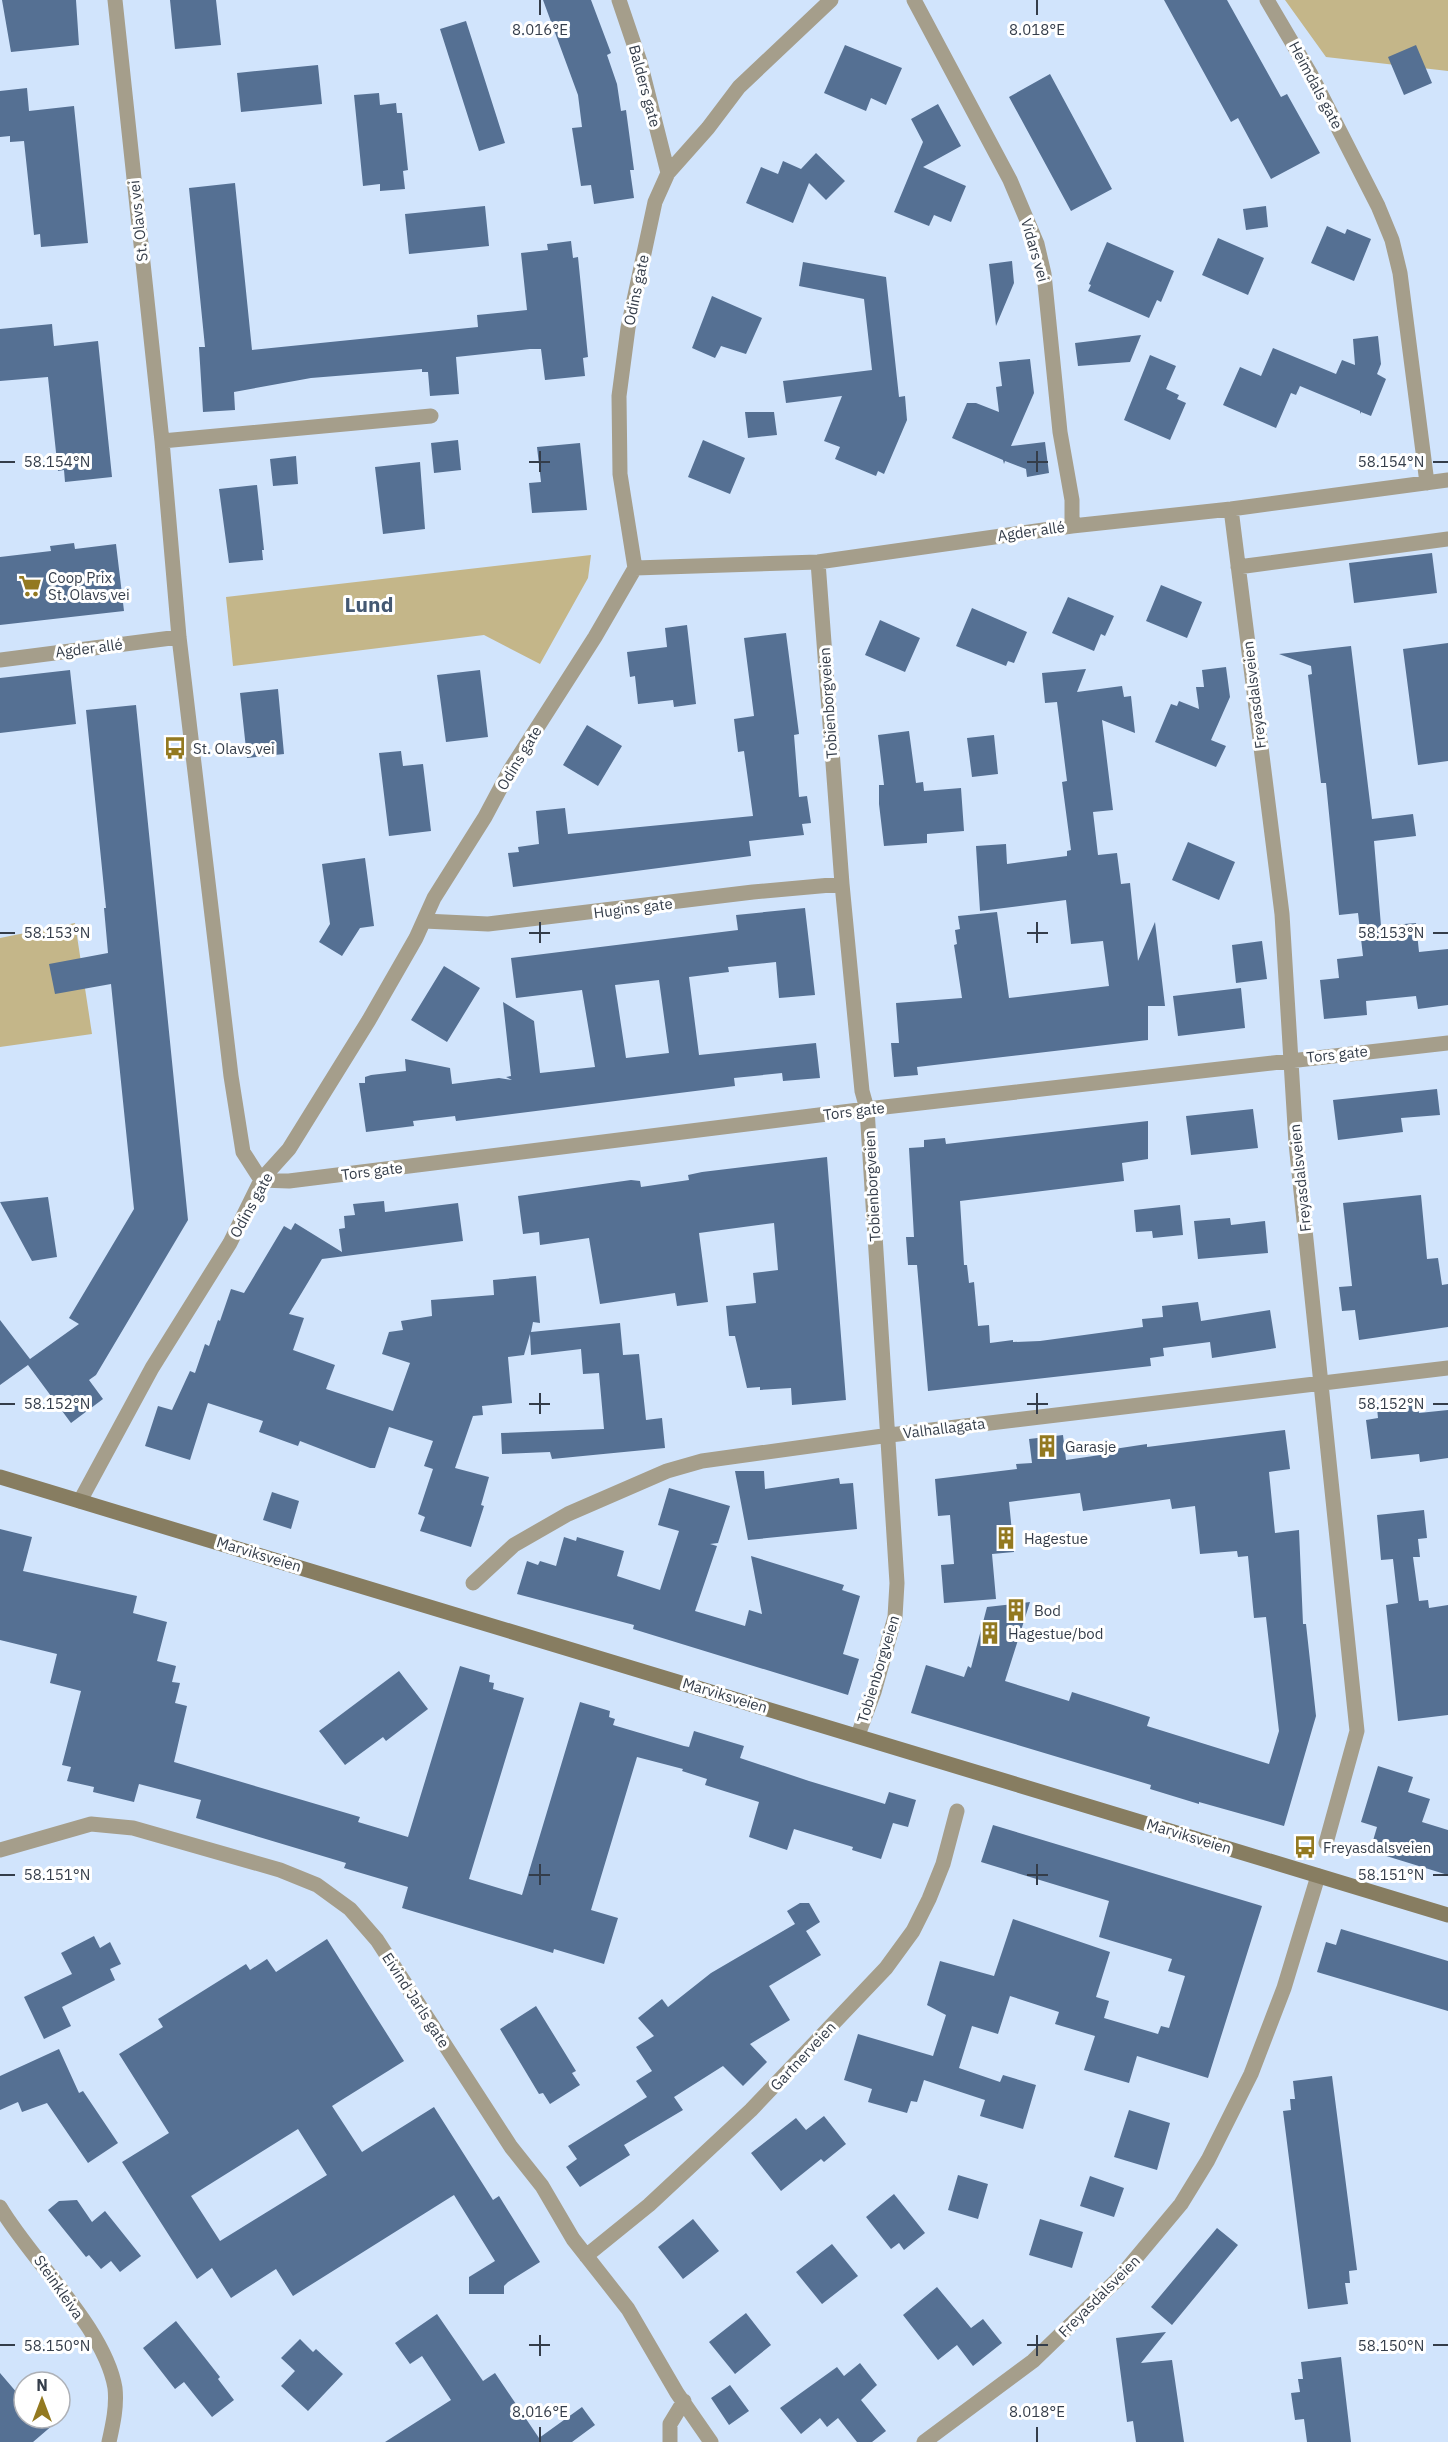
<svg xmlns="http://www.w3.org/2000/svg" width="1448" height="2442" viewBox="0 0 1448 2442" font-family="'IBM Plex Sans',sans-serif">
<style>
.green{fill:#c4b689}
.building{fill:#557093;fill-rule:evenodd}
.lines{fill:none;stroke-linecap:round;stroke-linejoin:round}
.street{stroke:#a59e8b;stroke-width:15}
.secondary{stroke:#877d61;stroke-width:15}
.ticks{fill:none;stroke:#343d4a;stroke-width:2}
.labels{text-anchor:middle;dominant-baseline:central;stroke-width:6;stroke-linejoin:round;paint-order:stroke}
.street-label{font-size:15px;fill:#343d4a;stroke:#fff}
.poi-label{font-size:15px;fill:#343d4a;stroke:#fff;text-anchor:start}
.district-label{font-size:21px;font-weight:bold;fill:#445872;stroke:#fff}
.ticks-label{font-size:15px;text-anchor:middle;fill:#343d4a;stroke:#fff;stroke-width:6;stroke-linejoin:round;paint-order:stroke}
</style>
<rect width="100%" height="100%" fill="#d1e4fc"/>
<path class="green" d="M1285,0H1448V71L1326,57Z
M591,555L588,578L540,664L484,635L233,666L226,597Z
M75,923L92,1034L0,1047V938Z"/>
<path class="building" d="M2,0H76L79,45L11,52Z
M170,0H216L221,45L175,49Z
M543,0H591L611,53L607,55L617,84L621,111L626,110L634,170H630L634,198L594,204L591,185L581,186L572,128L582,127L578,95Z
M1164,0H1227L1281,97L1287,94L1320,153L1271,179L1238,118L1231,122Z
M466,21L505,143L479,151L440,29Z
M845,45L902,68L886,105L871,98L866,111L824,93Z
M1416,45L1432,83L1404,95L1388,57Z
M318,65L322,104L241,112L237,73Z
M1050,74L1112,189L1071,211L1009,97Z
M27,88L29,111L74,106L88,243L41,247L40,234L34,235L24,141L10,142V136L0,137V91Z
M379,93L380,105L396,103L397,113H402L408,170L403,171L405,189L380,191V184L363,186L354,95Z
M938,104L961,146L923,167L966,186L951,222L934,215L929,226L894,212L923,142L911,119Z
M816,153L845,181L826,200L809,183L793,223L746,203L761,167L778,174L783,161L801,169Z
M235,183L252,350L478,327L477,315L527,310L521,253L548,250L547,244L571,241L573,258L578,257L588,357L583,358L585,376L545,380L541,349H530L456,357L459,394L430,396L428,372H422V369L311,378L234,392L235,410L203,412L199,347H205L189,188Z
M485,206L489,246L409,254L405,214Z
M1266,206L1268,227L1246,230L1243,209Z
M1327,226L1345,234L1347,229L1371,239L1354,281L1311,263Z
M1218,238L1264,258L1248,295L1202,275Z
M1107,242L1174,271L1161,302L1157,300L1149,318L1088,291L1091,285L1089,284Z
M1012,261L1014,283L996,326L989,264Z
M803,262L886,277L899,397L905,396L907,420L884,474L878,471L876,476L835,459L840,447L824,441L842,396L786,403L783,381L872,370L864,299L799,286Z
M712,296L762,318L746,354L721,346L715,358L692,348Z
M52,324L54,346L98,341L112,477L65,482L64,470L58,471L48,377L0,381V329Z
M1141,335L1130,362L1078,366L1075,343Z
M1378,336L1381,364L1377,374L1386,379L1371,416L1361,412L1360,414V411L1300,386L1296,395L1291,393L1276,428L1223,405L1240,367L1261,376L1273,348L1336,374L1342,360L1355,365L1353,339Z
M1150,355L1176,366L1166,389L1179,395L1177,399L1186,403L1170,440L1124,420Z
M1030,359L1034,393L1011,446L1045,442L1049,473L1027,477L1026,469L1005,461L1004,464L1003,460L952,438L967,403H976L999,412L996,387L1002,386L999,362Z
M745,412H774L777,435L748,438Z
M458,440L461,470L434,473L431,443Z
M703,440L745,458L730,494L688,477Z
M580,443L587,510L532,513L529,483L541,482L537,447Z
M296,456L298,484L273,486L270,459Z
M420,462L425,529L383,534L375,467Z
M257,485L264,550H262L263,560L229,563L219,489Z
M74,543L75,549L116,544L124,611L0,625V557L51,551L50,546Z
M1432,553L1437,593L1354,603L1349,563Z
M1161,585L1202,602L1187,638L1146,621Z
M1068,597L1114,616L1105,636L1101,634L1094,651L1052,633Z
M972,608L1027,632L1014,663L1008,661L1006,666L956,646Z
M880,620L920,638L905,672L865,655Z
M687,625L696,704L674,707L673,700L638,704L635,676L630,677L627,652L667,647L665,628Z
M786,633L799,734L794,735L799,797L807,796L811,823L802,824L804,835L749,841L751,856L513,887L508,853L519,852L518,847L539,844L536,811L565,808L568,834L753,816L744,751L738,752L734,719L754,716L744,638Z
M1448,643V761L1418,765L1403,649Z
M1351,646L1372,819L1413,814L1416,836L1374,841L1381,926L1416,923L1419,952L1448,949V1005L1418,1009L1416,996L1366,1001L1367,1015L1324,1019L1320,980L1339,978L1337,959L1363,956L1358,913L1339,915L1326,783H1321L1308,675L1312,674L1311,666L1279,654Z
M1226,667L1230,697L1211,740L1226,746L1216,767L1155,742L1171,704L1177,706L1179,701L1199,709L1196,687H1204L1202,670Z
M1086,669L1077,692L1122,686L1124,697L1131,696L1135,733L1102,720L1113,810L1093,812L1098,855L1117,853L1121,884L1130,883L1138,961L1155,922L1165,1006H1148V1040L917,1067L918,1075L894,1077L891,1043H899L896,1003L962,998L954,945L957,944L955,930L960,929L958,916L997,912L1009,998L1109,986L1103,941L1071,944L1066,900L980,911L976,846L1006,844L1007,864L1067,856V851L1071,850L1062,782L1067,781L1057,702L1045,703L1042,673Z
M70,670L76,724L0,733V678Z
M480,670L488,737L446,742L437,675Z
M278,689L284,754L247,758L240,693Z
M136,705L188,1220L96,1375L89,1380L103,1399L71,1423L28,1365L0,1385V1320L30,1359L79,1324L69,1318L134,1209L111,984L55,994L49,964L108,953L104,908H106L86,710Z
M587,725L622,746L598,786L563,765Z
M909,731L916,783L923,782L924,791L961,788L964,831L927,834V843L884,846L879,804V785H884L878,735Z
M994,735L998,774L972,777L967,738Z
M401,751L403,766L423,764L431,831L389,836L379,753Z
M1188,842L1235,862L1219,900L1172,880Z
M365,858L374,926L360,928L342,956L319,942L330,924L322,864Z
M805,908L815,995L779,998L776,962L728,967L729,972L689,977L699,1055L816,1043L820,1078L783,1081L782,1073L734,1078L735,1086L456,1121L455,1116L413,1121L414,1126L366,1132L359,1083H365V1077L371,1075L406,1071L405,1059L450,1068L452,1084L499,1078L512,1080L506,1077L511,1076L503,1002L534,1021L540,1073L595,1067L582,990L516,998L511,958L738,930L736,915ZM659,980L669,1053L626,1058L615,985Z
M1262,941L1267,979L1236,983L1232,945Z
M444,966L480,988L447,1042L411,1020Z
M1241,988L1245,1028L1178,1036L1173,996Z
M1437,1089L1440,1115L1401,1118L1403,1132L1338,1140L1333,1100Z
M1253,1109L1258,1148L1191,1155L1186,1116Z
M1148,1121V1159L1122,1163L1124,1181L960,1201L964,1265H967L969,1283L974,1282L978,1326L989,1325L990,1343L1013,1340V1342L1040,1341L1143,1327L1142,1319L1163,1317L1162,1306L1198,1302L1201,1321L1270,1310L1276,1348L1212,1358L1210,1342L1163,1348L1164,1356L1150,1358L1151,1366L928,1391L917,1265H908L906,1237H914L909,1148L924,1147V1140L945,1138L946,1144Z
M827,1157L846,1400L792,1405L791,1388L760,1390V1387L747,1388L735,1336H729L726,1306L756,1303L753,1273L778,1270L774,1223L699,1233L708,1302L677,1306L675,1293L600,1304L589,1238L540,1245L539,1232L523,1234L518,1196L631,1180L640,1181L641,1187L689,1180L688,1175L702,1172Z
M1421,1195L1427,1259L1438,1258L1442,1285L1448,1284V1327L1359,1340L1355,1310L1342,1311L1339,1287L1352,1286L1343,1203Z
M48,1197L57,1257L32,1261L0,1202Z
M384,1201L385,1212L458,1203L463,1241L322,1259L289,1314L304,1318L293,1350L335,1365L326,1389L393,1411L410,1363L382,1354L389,1332L403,1330L401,1321L432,1316L431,1300L494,1295L493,1280L536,1276L540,1323L533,1322L531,1332L620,1323L623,1355L639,1354L646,1420L662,1418L665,1448L552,1459L550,1452L502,1454L501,1433L604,1429L599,1373L583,1374L581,1349L531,1355L530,1334L524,1355L508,1357L512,1403L482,1406L483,1415L473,1416L455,1468L489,1477L481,1505L484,1506L471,1547L420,1531L425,1517L418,1514L433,1469L424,1466L433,1441L389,1427L375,1468H370L300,1441L298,1446L259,1432L263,1421L208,1403L190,1460L145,1446L158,1406L172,1410L190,1371L195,1373L205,1344L209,1346L218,1320L220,1321L231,1289L244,1293L284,1226L291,1230L295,1223L342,1252L339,1229L345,1228L344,1216L355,1215L353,1204Z
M1180,1205L1183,1235L1153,1238L1152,1231L1136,1232L1134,1210Z
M1230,1218L1231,1225L1265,1221L1268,1253L1198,1259L1194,1221Z
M1418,1404L1419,1413L1448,1410V1458L1420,1462L1419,1454L1371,1459L1366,1420L1378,1418L1377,1408Z
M1285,1430L1290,1469L1269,1472L1275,1533L1299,1530L1303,1624H1306L1316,1716L1284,1826L1199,1802V1804L1150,1789L1151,1785L911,1713L926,1665L964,1677L968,1666L971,1668L987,1607L1030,1602L1005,1681L1069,1701L1072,1692L1110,1704L1150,1717L1147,1726L1269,1764L1279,1731L1266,1617L1254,1618L1248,1556L1238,1557L1237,1551L1200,1554L1195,1506L1172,1509L1170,1499L1083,1511L1080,1493L1009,1502L1014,1552L992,1554L996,1599L944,1603L941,1565L954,1564L950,1515L938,1516L935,1479L1017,1469L1016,1464L1032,1463L1029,1439L1063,1435L1066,1460L1114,1453V1449L1147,1444V1447Z
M735,1471H764L765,1489L839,1478L840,1484L853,1483L857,1529L748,1540Z
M669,1488L730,1506L718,1543L710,1544L717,1546L695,1611L745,1626L749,1610L762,1614L751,1556L844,1585L842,1590L860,1596L843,1654L859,1659L848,1695L633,1629L634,1625L517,1594L527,1561L538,1565L540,1561L556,1566L564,1537L576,1541L577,1537L624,1551L617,1576L660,1590L679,1531L658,1525Z
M272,1492L299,1501L291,1529L263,1520Z
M1424,1510L1427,1538L1418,1539L1420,1557H1413L1419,1601L1428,1600L1429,1608L1448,1605V1715L1398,1721L1386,1605L1398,1603L1393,1559L1381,1560L1377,1515Z
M0,1529L32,1537L23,1571L137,1596L133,1613L167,1622L157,1661L176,1666L172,1682L180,1683L175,1703L187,1706L174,1762L360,1817L358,1822L408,1837L460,1666L490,1675L489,1682L494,1683L493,1689L524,1698L469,1879L522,1895L580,1702L610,1711L609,1717L615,1719L613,1725L684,1746L689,1747L694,1731L744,1746L740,1758L809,1781L885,1804L889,1792L916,1800L908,1827L893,1823L881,1859L852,1850L853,1847L794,1829L787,1850L781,1848L749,1837L759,1802L705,1785L707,1779L682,1771L683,1769L637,1757L591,1910L618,1918L604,1964L554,1949L553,1953L402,1908L408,1887L344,1868L346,1863L196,1818L201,1800L139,1784L134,1802L93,1792L94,1787L67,1781L71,1767L62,1765L81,1691L50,1683L57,1654L0,1640Z
M399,1671L428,1709L386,1741L383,1737L345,1765L319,1731Z
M1378,1766L1413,1777L1408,1792L1430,1799L1422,1822L1448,1830V1875L1370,1851L1377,1827L1361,1822Z
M993,1825L1262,1906L1208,2078L1137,2056L1129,2083L1084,2070L1095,2036L1055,2024L1059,2012L1010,1996L998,2034L972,2026L959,2068L1000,2082L1003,2075L1036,2085L1023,2129L980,2116L985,2100L924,2080L917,2102L911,2101L907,2113L868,2102L872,2089L844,2080L858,2034L933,2056L946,2015L927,2005L940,1961L994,1976L1013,1919L1110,1952L1096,1997L1109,2001L1104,2018L1158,2034L1161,2026L1169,2028L1185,1976L1168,1971L1172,1959L1099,1937L1109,1901L981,1862Z
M800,1903H809L820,1922L806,1931L821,1955L769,1986L790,2020L750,2044L767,2062L743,2086L723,2066L674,2097L683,2110L624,2145L630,2155L580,2187L566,2167L577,2159L568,2146L647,2097L636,2081L652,2071L636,2047L654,2036L638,2018L662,1999L668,2007L711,1973L795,1924L787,1911Z
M1341,1929L1448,1961V2011L1317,1972L1326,1942L1336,1945Z
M94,1936L100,1948L110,1942L121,1964L110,1969L115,1980L62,2007L71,2026L44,2039L24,1997L72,1974L61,1953Z
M327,1939L404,2061L332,2106L362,2152L434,2107L493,2200L499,2196L540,2262L508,2282L504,2286V2294H469V2277L495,2261L454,2195L293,2296L276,2269L231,2298L212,2268L197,2279L122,2162L169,2133L119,2054L163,2027L158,2019L246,1964L250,1970L267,1959L276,1972ZM298,2129L327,2175L220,2241L191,2196Z
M536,2006L576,2071L572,2073L580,2085L550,2104L543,2093L539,2094L500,2029Z
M59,2049L79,2093L83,2091L118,2143L88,2163L47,2103L22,2112L18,2102L0,2110V2076Z
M1332,2076L1357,2270L1349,2271L1350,2283H1345L1348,2304L1308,2309L1283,2111L1291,2110L1290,2099H1295L1293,2081Z
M1129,2110L1170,2123L1157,2170L1114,2157Z
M824,2116L846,2144L824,2162L821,2159L781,2191L751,2153L796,2118L806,2130Z
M958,2175L988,2184L978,2219L948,2210Z
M1090,2176L1124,2188L1114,2217L1080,2206Z
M894,2194L925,2233L904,2250L899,2243L891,2249L866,2217Z
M77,2200L92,2222L105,2211L141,2256L120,2272L111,2261L101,2269L89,2255L86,2257L48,2210L59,2201Z
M693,2219L719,2251L683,2279L658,2247Z
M1040,2219L1083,2232L1072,2268L1029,2255Z
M1217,2228L1238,2245L1172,2325L1151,2307Z
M832,2244L858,2276L822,2304L796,2272Z
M937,2287L971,2328L983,2319L1002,2343L973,2366L957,2345L938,2360L903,2315Z
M746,2313L771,2345L735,2374L709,2342Z
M437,2314L483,2381L495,2373L539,2438L582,2407L595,2425L572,2442H385L451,2400L422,2356L410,2364L395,2343Z
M176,2321L220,2377L218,2379L234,2400L212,2417L184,2382L175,2389L143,2348Z
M1166,2332L1141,2363L1172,2360L1184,2442H1136L1133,2421L1127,2422L1116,2338Z
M300,2339L313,2352L316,2349L343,2374L308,2411L281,2386L295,2371L281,2358Z
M1341,2357L1351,2442H1307L1304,2419L1295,2420L1291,2393L1300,2392L1298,2379H1303L1301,2362Z
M860,2363L877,2385L861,2400L886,2431L872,2442H857L838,2418L827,2427L820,2418L801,2434L780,2408L837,2367L844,2376Z
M0,2373L24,2401V2418H61L33,2442H0Z
M730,2385L749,2411L729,2425L711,2398Z"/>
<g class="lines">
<path class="street" d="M115,0L162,441L179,637L231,1076L243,1152L261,1180L289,1181L867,1109L1448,1043
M619,0L640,62L668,173
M914,0L1010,180L1037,244L1044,274L1060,432L1072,500V526
M1267,0L1310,73L1378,206L1392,240L1400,273L1427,483
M162,441L431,416
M1231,509L1282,914L1296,1143L1357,1731L1326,1843
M818,562L842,884L862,1091L867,1109L897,1583L895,1617L874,1692L858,1735
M1238,567L1448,539
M635,568L818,562L1072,526L1231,509L1448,480
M0,660L179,637
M424,921L488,924L753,892L842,884
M80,1501L152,1368L230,1243L261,1180L289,1149L369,1020L416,938L434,898L485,817L510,770L595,637L635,568L620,474L619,396L628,328L655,202L668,173L708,128L739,87L831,0
M473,1583L514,1545L568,1514L667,1471L702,1461L890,1435L1448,1368
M0,1850L91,1824L133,1828L280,1870L317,1885L350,1909L377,1940L511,2147L542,2186L573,2239L628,2309L677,2393L711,2442
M0,2207C31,2260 105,2328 115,2388C117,2406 113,2424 109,2442
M586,2256L649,2205L751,2110L886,1968L913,1931L929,1899L943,1864L957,1811
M670,2442V2424L684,2401
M924,2442L1033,2361L1120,2277L1181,2204L1208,2160L1251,2074L1284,1988L1318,1876"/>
<path class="secondary" d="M0,1477L1448,1915"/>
</g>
<path class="ticks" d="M540,0V15M1037,0V15M540,451V472M1037,451V472M0,462H15M529,462H550M1027,462H1048M1433,462H1448M540,922V943M1037,922V943M0,933H15M529,933H550M1027,933H1048M1433,933H1448M540,1393V1414M1037,1393V1414M0,1404H15M529,1404H550M1027,1404H1048M1433,1404H1448M540,1864V1885M1037,1864V1885M0,1875H15M529,1875H550M1027,1875H1048M1433,1875H1448M540,2335V2356M1037,2335V2356M0,2345H15M529,2345H550M1027,2345H1048M1433,2345H1448M540,2427V2442M1037,2427V2442"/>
<defs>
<g id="supermarket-bare" transform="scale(1.8)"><path d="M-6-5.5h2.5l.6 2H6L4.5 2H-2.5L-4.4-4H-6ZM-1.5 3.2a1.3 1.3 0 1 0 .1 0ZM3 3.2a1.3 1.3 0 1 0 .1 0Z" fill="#937920" stroke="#fff" stroke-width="2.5" paint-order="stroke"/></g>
<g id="bus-bare" transform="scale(1.8)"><path d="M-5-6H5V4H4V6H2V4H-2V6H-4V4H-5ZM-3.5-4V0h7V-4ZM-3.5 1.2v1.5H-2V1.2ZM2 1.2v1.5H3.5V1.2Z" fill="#937920" stroke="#fff" stroke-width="2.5" paint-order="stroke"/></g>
<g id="building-bare" transform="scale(1.8)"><path d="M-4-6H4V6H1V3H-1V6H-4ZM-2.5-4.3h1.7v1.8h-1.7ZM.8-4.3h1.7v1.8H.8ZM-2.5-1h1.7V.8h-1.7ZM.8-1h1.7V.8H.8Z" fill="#937920" stroke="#fff" stroke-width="2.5" paint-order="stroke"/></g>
</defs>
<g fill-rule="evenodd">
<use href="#supermarket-bare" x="30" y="586"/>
<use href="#bus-bare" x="175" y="748"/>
<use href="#building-bare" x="1047" y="1446"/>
<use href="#building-bare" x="1006" y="1538"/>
<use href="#building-bare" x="1016" y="1610"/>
<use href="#building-bare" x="990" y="1633"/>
<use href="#bus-bare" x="1305" y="1847"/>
</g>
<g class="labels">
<g class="street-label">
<text transform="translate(1316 85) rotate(62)">Heimdals gate</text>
<text transform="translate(645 86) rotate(75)">Balders gate</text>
<text transform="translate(138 221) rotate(-96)">St. Olavs vei</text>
<text transform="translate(1035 250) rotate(74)">Vidars vei</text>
<text transform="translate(636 290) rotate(-78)">Odins gate</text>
<text transform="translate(1031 531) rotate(-8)">Agder allé</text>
<text transform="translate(89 648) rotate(-7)">Agder allé</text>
<text transform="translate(1254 695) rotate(-97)">Freyasdalsveien</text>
<text transform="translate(828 703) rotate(-94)">Tobienborgveien</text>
<text transform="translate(519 758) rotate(-59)">Odins gate</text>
<text transform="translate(633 908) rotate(-7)">Hugins gate</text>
<text transform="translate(1337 1054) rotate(-6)">Tors gate</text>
<text transform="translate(854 1111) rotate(-7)">Tors gate</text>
<text transform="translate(372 1171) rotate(-7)">Tors gate</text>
<text transform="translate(1300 1178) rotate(-96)">Freyasdalsveien</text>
<text transform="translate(872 1186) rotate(-93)">Tobienborgveien</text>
<text transform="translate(251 1205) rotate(-61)">Odins gate</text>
<text transform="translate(944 1428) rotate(-7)">Valhallagata</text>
<text transform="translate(259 1554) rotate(17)">Marviksveien</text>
<text transform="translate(878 1669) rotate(-73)">Tobienborgveien</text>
<text transform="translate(725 1695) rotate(17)">Marviksveien</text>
<text transform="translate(1189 1836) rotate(17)">Marviksveien</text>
<text transform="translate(416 2000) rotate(57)">Eivind Jarls gate</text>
<text transform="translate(803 2056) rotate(-47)">Gartnerveien</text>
<text transform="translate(59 2287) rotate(55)">Steinkleiva</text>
<text transform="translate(1099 2296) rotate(-45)">Freyasdalsveien</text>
</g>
<g class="poi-label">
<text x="48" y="577">Coop Prix<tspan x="48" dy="17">St. Olavs vei</tspan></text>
<text x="193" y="748">St. Olavs vei</text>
<text x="1065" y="1446">Garasje</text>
<text x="1024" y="1538">Hagestue</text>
<text x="1034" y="1610">Bod</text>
<text x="1008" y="1633">Hagestue/bod</text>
<text x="1323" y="1847">Freyasdalsveien</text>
</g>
<g class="district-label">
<text x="369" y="604">Lund</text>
</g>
</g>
<g class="ticks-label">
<text x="540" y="35">8.016°E</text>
<text x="1037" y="35">8.018°E</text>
<text x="57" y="467">58.154°N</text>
<text x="1391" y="467">58.154°N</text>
<text x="57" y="938">58.153°N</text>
<text x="1391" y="938">58.153°N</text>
<text x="57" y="1409">58.152°N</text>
<text x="1391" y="1409">58.152°N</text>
<text x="57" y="1880">58.151°N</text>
<text x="1391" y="1880">58.151°N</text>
<text x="57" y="2351">58.150°N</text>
<text x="1391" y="2351">58.150°N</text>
<text x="540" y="2417">8.016°E</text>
<text x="1037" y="2417">8.018°E</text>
</g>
<g transform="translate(42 2400)"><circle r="28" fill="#ffffff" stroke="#aeb1b7" stroke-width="1.5"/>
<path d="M0-4.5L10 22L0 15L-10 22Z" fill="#937920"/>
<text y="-9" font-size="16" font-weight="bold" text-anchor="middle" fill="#343d4a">N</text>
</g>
</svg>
